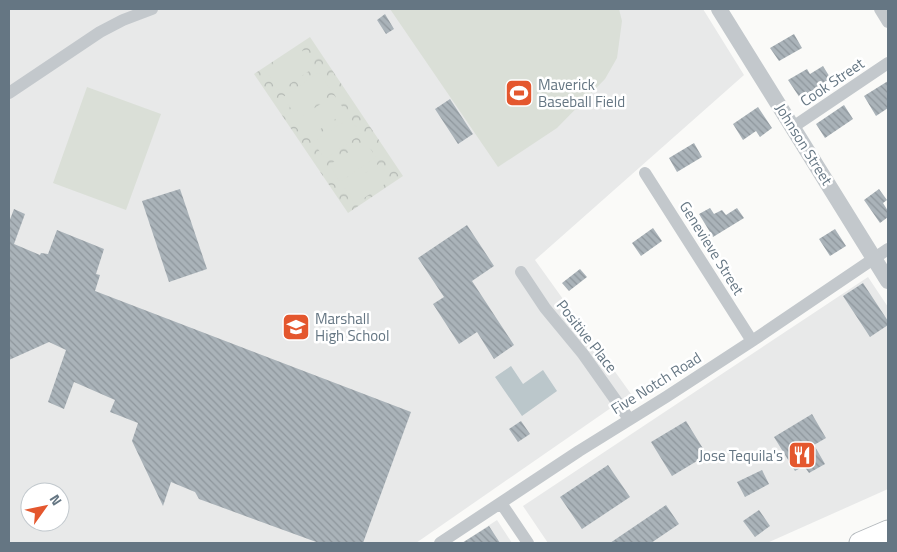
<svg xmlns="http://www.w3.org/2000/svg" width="897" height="552" viewBox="0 0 897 552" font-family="'Titillium Web',sans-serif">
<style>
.built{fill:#e8e9e9;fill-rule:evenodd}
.park{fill:url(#park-crowns)}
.garden{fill:#dadfd7}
.water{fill:#bbc7cb}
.building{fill:url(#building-back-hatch)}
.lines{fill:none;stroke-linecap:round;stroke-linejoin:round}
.trunk-casing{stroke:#b4b9bd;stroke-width:23}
.minor{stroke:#c3c8cc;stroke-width:12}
.tertiary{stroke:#c3c8cc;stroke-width:16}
.trunk{stroke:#fff;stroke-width:21}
.labels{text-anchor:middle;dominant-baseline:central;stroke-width:5;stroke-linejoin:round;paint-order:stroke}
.street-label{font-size:15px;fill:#657683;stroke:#fff}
.poi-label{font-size:15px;fill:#657683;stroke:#fff;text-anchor:start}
</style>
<defs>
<pattern id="park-crowns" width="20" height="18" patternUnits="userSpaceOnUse" patternTransform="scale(1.25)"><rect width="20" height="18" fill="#dadfd7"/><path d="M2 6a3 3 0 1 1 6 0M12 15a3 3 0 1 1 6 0" fill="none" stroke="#b4b9b4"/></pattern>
<pattern id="building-back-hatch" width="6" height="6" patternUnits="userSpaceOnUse" patternTransform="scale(1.25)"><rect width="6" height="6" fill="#aab3b9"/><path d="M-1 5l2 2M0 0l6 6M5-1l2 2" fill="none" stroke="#8e969c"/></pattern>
</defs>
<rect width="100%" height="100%" fill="#fafaf8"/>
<path class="built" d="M9,9H703L744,75L535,260L631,394L416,543H9ZM30,492H60V522H30Z
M868,277L888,307V489L767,543H548L523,506Z
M497,520L512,543H462Z"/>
<path class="park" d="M310,37L403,176L348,213L254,74Z"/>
<path class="garden" d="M390,9H619L622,21L617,58L605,79L557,128L498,167Z
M304,50L315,67L279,91L268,74Z
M319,72L330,89L294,113L283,97Z
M87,87L161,114L126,210L53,183Z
M334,95L346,112L310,136L298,119Z
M350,118L361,134L325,159L313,142Z
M365,141L376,157L340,182L329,165Z
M380,163L391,180L355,204L344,187Z"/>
<path class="water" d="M511,366L523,384L543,370L557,391L522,416L495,377Z"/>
<path class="building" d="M385,14L394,29L386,34L377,20Z
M794,34L802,48L779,61L770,48Z
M823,66L831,79L800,98L788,80L807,69L810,74Z
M888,81V108L876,116L864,96Z
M450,99L473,134L458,144L435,109Z
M844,105L853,119L825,138L816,124Z
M758,107L772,128L760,137L756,131L743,140L733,124Z
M694,143L702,157L677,172L669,158Z
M180,189L207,269L169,282L142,201Z
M879,189L887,200L883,203L888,211V217L880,223L864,200Z
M710,208L714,214L722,210L726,215L737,208L744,218L713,237L699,214Z
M14,209L25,214L14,244L40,255L41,253L48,254L57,230L104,249L96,274L100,275L95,291L411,412L363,543H319L199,499L195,492L171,482L163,506L132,441L138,423L110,412L115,400L74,382L64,409L48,402L66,350L49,342L9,360V222Z
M467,225L494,266L472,281L514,345L494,359L477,332L459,344L433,304L444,297L418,258Z
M653,228L662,241L641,256L632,243Z
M835,229L846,246L830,256L819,239Z
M580,269L587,277L569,291L562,283Z
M863,283L888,321V325L870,337L843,296Z
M812,414L826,438L814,445L825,464L809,473L804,466L795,471L774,437Z
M521,421L530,434L518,442L509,429Z
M686,421L707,455L672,476L651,442Z
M608,465L630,497L582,529L560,497Z
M762,470L769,484L745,497L737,482Z
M666,505L679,524L651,543H610Z
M759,510L770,526L755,537L743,521Z
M489,526L500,543H462Z"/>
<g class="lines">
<g class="trunk-casing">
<path id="trunk" d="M860,543L888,531"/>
</g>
<path class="minor" d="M880,9L888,22
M9,93L100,32L123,20L152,9
M793,127L888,63
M645,173L752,341
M521,272L545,308L583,354L629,419
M501,503L528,543
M440,543L579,451L666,397L752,341L888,249"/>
<path class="tertiary" d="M719,9L888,281"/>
<use href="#trunk" class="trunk"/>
</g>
<defs>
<g id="stadium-square" transform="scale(1.4375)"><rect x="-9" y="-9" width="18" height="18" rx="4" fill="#e4572e" stroke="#fff"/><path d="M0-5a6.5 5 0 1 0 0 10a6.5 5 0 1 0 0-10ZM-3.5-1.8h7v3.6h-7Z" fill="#fff"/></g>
<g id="school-square" transform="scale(1.4375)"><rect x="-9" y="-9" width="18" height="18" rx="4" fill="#e4572e" stroke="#fff"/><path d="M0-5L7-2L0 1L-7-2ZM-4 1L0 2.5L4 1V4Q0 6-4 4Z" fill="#fff"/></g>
<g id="restaurant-square" transform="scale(1.4375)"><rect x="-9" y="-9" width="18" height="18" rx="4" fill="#e4572e" stroke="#fff"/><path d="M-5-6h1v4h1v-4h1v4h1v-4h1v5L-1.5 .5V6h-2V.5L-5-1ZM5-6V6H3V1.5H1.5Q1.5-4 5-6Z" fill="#fff"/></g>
</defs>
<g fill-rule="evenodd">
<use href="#stadium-square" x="519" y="93"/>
<use href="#school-square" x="296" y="327"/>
<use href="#restaurant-square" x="802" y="455"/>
</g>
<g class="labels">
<g class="street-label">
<text transform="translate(832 82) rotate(-34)">Cook Street</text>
<text transform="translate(804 144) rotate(58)">Johnson Street</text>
<text transform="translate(712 248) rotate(58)">Genevieve Street</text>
<text transform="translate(587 336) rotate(52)">Positive Place</text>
<text transform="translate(656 383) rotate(-32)">Five Notch Road</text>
</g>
<g class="poi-label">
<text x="538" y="84">Maverick<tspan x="538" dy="17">Baseball Field</tspan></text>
<text x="315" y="318">Marshall<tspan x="315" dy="17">High School</tspan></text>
<text x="783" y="455" text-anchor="end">Jose Tequila's</text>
</g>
</g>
<rect width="897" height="552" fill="none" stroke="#657683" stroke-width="20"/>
<g transform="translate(45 507) rotate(57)"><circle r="24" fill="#ffffff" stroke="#c1c8cd"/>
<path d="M0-4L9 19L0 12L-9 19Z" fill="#e4572e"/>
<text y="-8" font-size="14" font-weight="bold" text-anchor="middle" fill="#657683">N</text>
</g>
</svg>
